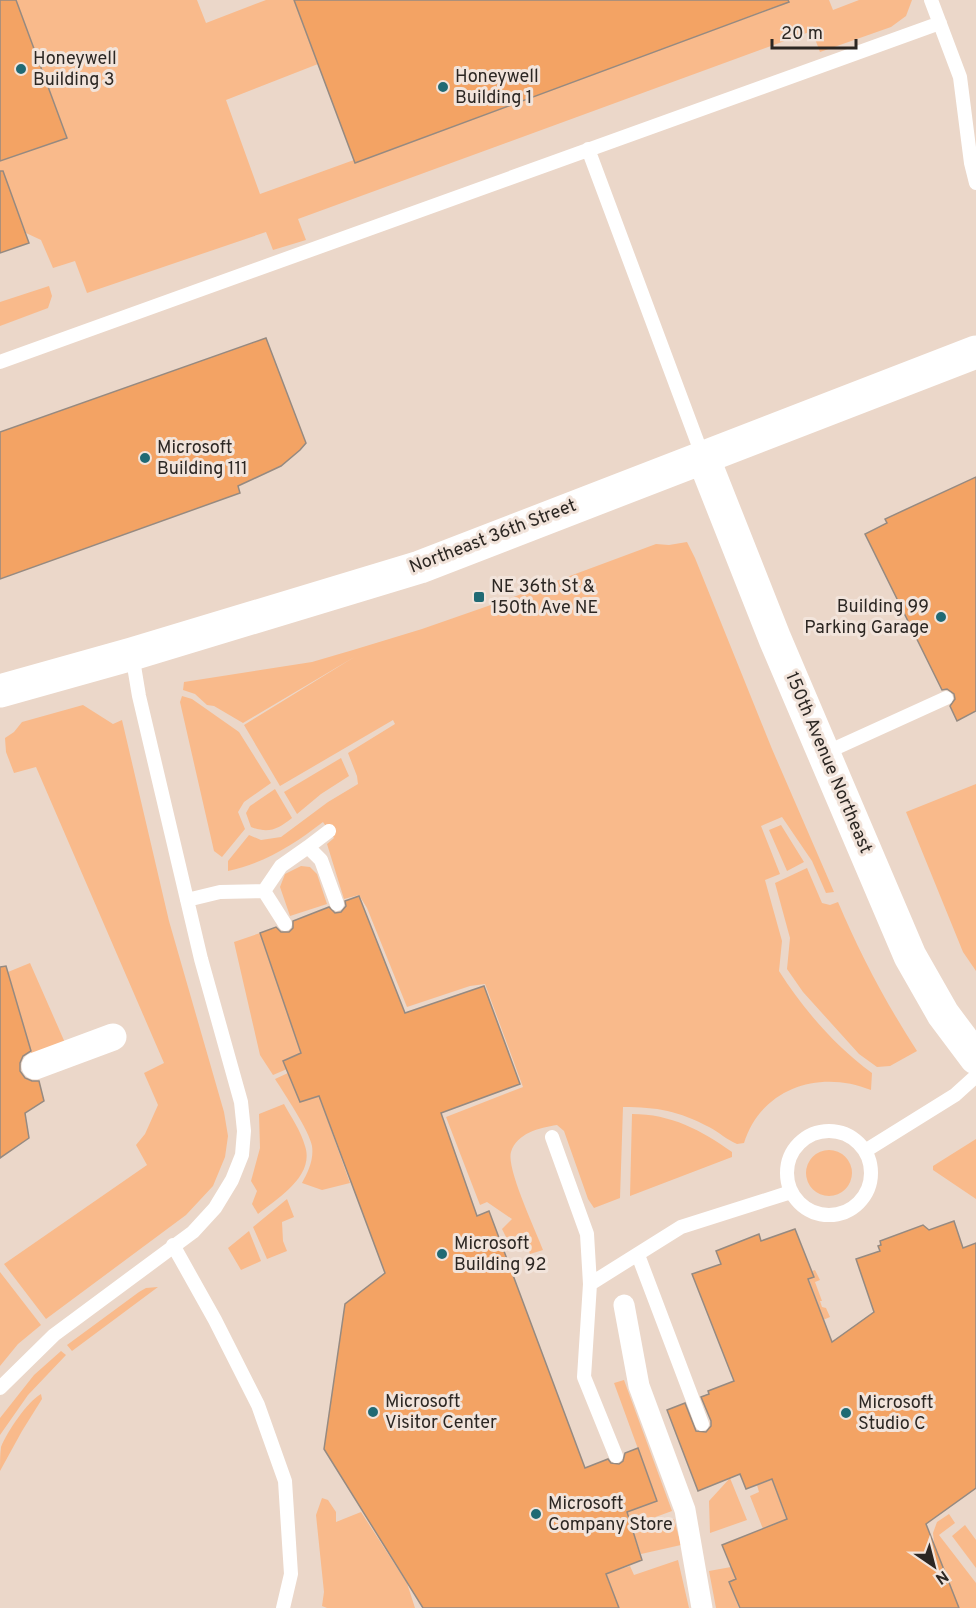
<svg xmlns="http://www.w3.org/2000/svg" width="976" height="1608" viewBox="0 0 976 1608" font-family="Overpass,sans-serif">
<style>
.built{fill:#ebd7c9}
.green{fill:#f9ba8b}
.building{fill:#f3a364;stroke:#968a81;stroke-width:1.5}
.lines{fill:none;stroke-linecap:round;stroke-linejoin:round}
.service{stroke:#fff;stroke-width:14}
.pedestrian{stroke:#fff;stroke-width:21}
.minor{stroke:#fff;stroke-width:27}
.tertiary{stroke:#fff;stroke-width:33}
.poi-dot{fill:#206a74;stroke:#f2e4db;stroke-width:2}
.labels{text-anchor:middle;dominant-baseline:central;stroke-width:6;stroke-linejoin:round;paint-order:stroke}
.poi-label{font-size:18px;fill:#2c2723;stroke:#f2e4db;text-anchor:start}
.street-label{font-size:18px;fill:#2c2723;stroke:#f2e4db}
</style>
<rect width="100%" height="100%" fill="#f2e4db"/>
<path class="built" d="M0,0H976V1608H0Z"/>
<path class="green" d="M16,0H197L206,23L266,0H294L318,64L226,100L260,194L780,6L778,0H829L833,10L859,0H912L906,16L891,27L820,52L812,31L298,219L306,240L273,250L266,232L87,293L75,261L53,268L41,240L26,233L7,183L0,186V161L67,137Z
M49,286L52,296L48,308L0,326V302Z
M687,542L695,558L772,749L834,892L826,893L812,861L782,817L761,826L780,874L765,880L782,941L779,971C803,1009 836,1047 872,1073L871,1090C820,1069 761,1088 744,1143L737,1144C727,1140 719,1132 709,1127C679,1111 657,1107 623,1107L620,1198L594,1208L588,1199L564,1131L557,1125C539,1128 517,1133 511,1152C506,1168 536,1231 543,1250L530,1254L525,1241L510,1245L502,1229L512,1219L487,1202L480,1205L446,1117L523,1087L485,984L470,986L407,1007L367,908L359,895L344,899L327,844L334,838L323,822C293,845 265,863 228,871V861L249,835L261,840L281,837L328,802L358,784L357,776L348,753L395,724L393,720L280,786L244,725L356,656L243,723L214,706L207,705L195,694L183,690L184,682L312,662L353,650L422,629L508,599L656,544L669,545Z
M182,696L192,699L239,732L271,783L244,802L238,812L245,829L222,857L214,851L180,702Z
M83,705L113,724L122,720L169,921L224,1112L228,1136L225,1157L213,1186L186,1215L46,1319L4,1264L147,1165L136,1145L145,1134L158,1105L144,1073L164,1063L36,767L14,773L6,752L5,738L14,732L22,722Z
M341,758L349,776L321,794L297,814L284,792Z
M976,784V971L963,952L906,812Z
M275,789L292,818C278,829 269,834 251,827L246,813L250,806Z
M781,825L804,862L787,871L769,830Z
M301,866L310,867L317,874L327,904L290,916L280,887L285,874Z
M807,868L822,903L830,905L838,902C860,954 886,1003 917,1051L890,1066L877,1067L859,1054L803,992L787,969L790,938L775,883Z
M260,933L301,1053L283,1061L287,1069L273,1075L260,1055L234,942Z
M30,963L66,1045L33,1060L8,972Z
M288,1073L300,1102L319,1096L350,1183L322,1190L302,1183C308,1172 314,1160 312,1146C310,1132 284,1093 275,1079Z
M284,1104C291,1117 301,1131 305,1146C315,1176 278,1198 258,1214L252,1204L257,1191L251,1181L260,1148L259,1114Z
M632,1114C671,1114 701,1130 732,1152V1157L630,1196Z
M976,1139V1199L933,1170V1166Z
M806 1173a23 23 0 1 1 46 0a23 23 0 1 1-46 0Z
M287,1199L294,1217L282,1222L283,1241L287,1251L267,1259L253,1227Z
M249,1231L261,1261L241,1270L228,1248Z
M815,1270L820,1280L815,1282L822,1301H820L822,1307L826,1308L830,1317L823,1320L809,1279L814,1276L812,1271Z
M0,1272L41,1325L18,1344L0,1366Z
M158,1287L72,1351L67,1345L139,1292L146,1288Z
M61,1351L66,1355L28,1395L0,1435V1418L34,1375Z
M624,1380L672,1511L620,1530L603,1521L657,1501L614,1383Z
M41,1394L42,1399L22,1431L0,1471C0,1464 0,1454 1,1447C7,1432 27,1402 41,1394Z
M730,1478L747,1520L710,1533L709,1501Z
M772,1480L789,1526L763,1529L750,1496L759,1492L757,1485Z
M322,1498L328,1500L336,1512V1522L361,1512L407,1583L415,1608H327L322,1606L324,1592L316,1515Z
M949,1514L955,1523L939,1535L976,1583V1608H941L933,1533L937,1522Z
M674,1519L681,1545L641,1554L634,1534Z
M965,1525L976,1540V1568L952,1536Z
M678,1560L689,1608H619L609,1581L599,1576L630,1566L634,1575Z
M731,1567L736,1579L729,1582L739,1608H716L709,1571Z"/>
<path class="building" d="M0,0H16L67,138L0,161Z
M294,0H788L789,2L355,163Z
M0,171H3L29,243L0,253Z
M266,338L306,443L300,450L281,466L238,486L240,493L0,579V432Z
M976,477V711L957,721L950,706L955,699L954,694L947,689L942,690L865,534L887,523L885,519Z
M359,896L405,1013L484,986L520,1084L441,1113L477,1216L489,1211L585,1468L608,1459L611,1463L619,1464L623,1461L625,1453L638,1448L657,1501L627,1512L642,1560L606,1574L619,1608H423L324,1449L345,1304L385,1273L319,1096L300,1102L283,1061L301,1053L260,933L276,927L281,932H289L293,928V921L329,907L335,913L341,912L346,906L345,901Z
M6,966L31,1051L23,1056L20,1063V1071L25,1078L32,1081H39L44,1101L25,1113L29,1138L0,1158V967Z
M954,1221L963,1248L976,1243V1488L926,1524L959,1608H740L729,1582L736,1579L722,1545L787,1519L772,1479L746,1489L740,1474L698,1491L667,1410L685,1403L696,1431L706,1432L711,1426V1421L701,1397L709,1394L708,1391L734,1381L692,1274L721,1264L716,1251L759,1234L761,1241L795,1229L814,1277L808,1279L832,1342L874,1312L856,1259L880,1251L878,1246L881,1245L880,1241L923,1225L929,1230Z"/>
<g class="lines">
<path class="service" d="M931,0L960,77L971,163L976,183
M588,149L703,457
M0,362L940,23
M825,753L946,698
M308,847L329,831
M264,891L281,866L308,847L321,860L337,904
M187,900L220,892L264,891L285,924
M787 1173a42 42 0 1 1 84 0a42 42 0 1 1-84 0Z
M552,1137L587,1234L590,1284
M865,1151L955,1095L976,1076
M173,1245L215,1320L258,1405L285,1481L291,1574L283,1608
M638,1255L702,1424
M0,1388L54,1335L193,1232L215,1208L232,1180L242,1155L244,1131L241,1102L201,959L139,696L132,654
M616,1456L584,1377L590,1284L681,1227L791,1192"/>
<path class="pedestrian" d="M624,1305L639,1386L685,1510L702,1608"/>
<path class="minor" d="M35,1066L113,1037"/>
<path class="tertiary" d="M703,457L775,639L910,956L943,1014L976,1058
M0,691L132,654L420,567L976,352"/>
</g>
<g class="poi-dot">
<circle cx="21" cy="69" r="6"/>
<circle cx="443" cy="87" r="6"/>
<circle cx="145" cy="458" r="6"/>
<rect x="473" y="591" width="12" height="12" rx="3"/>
<circle cx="941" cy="617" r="6"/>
<circle cx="442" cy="1254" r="6"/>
<circle cx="373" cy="1412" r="6"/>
<circle cx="846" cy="1413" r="6"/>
<circle cx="536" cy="1514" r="6"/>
</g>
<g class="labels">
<g class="poi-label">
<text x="33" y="59">Honeywell<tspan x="33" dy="21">Building 3</tspan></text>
<text x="455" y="77">Honeywell<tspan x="455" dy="21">Building 1</tspan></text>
<text x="157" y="448">Microsoft<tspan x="157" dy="21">Building 111</tspan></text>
<text x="491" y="587">NE 36th St &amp;<tspan x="491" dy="21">150th Ave NE</tspan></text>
<text x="929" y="607" text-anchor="end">Building 99<tspan x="929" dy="21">Parking Garage</tspan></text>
<text x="454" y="1244">Microsoft<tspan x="454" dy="21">Building 92</tspan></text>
<text x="385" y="1402">Microsoft<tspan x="385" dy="21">Visitor Center</tspan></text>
<text x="858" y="1403">Microsoft<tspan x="858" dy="21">Studio C</tspan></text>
<text x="548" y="1504">Microsoft<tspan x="548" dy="21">Company Store</tspan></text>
</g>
<g class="street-label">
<text transform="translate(493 537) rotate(-21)">Northeast 36th Street</text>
<text transform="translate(828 763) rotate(67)">150th Avenue Northeast</text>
</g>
</g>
<g transform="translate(934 1566) rotate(145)" stroke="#f2e4db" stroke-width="4.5" paint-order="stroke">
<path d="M0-4.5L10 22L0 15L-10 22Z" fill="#2c2723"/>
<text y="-9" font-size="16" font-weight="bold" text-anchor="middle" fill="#2c2723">N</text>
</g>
<path d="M772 39v9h84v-9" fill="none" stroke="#2c2723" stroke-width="3"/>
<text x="781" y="39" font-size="18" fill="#2c2723" stroke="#f2e4db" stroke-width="4.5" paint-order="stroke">20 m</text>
</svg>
